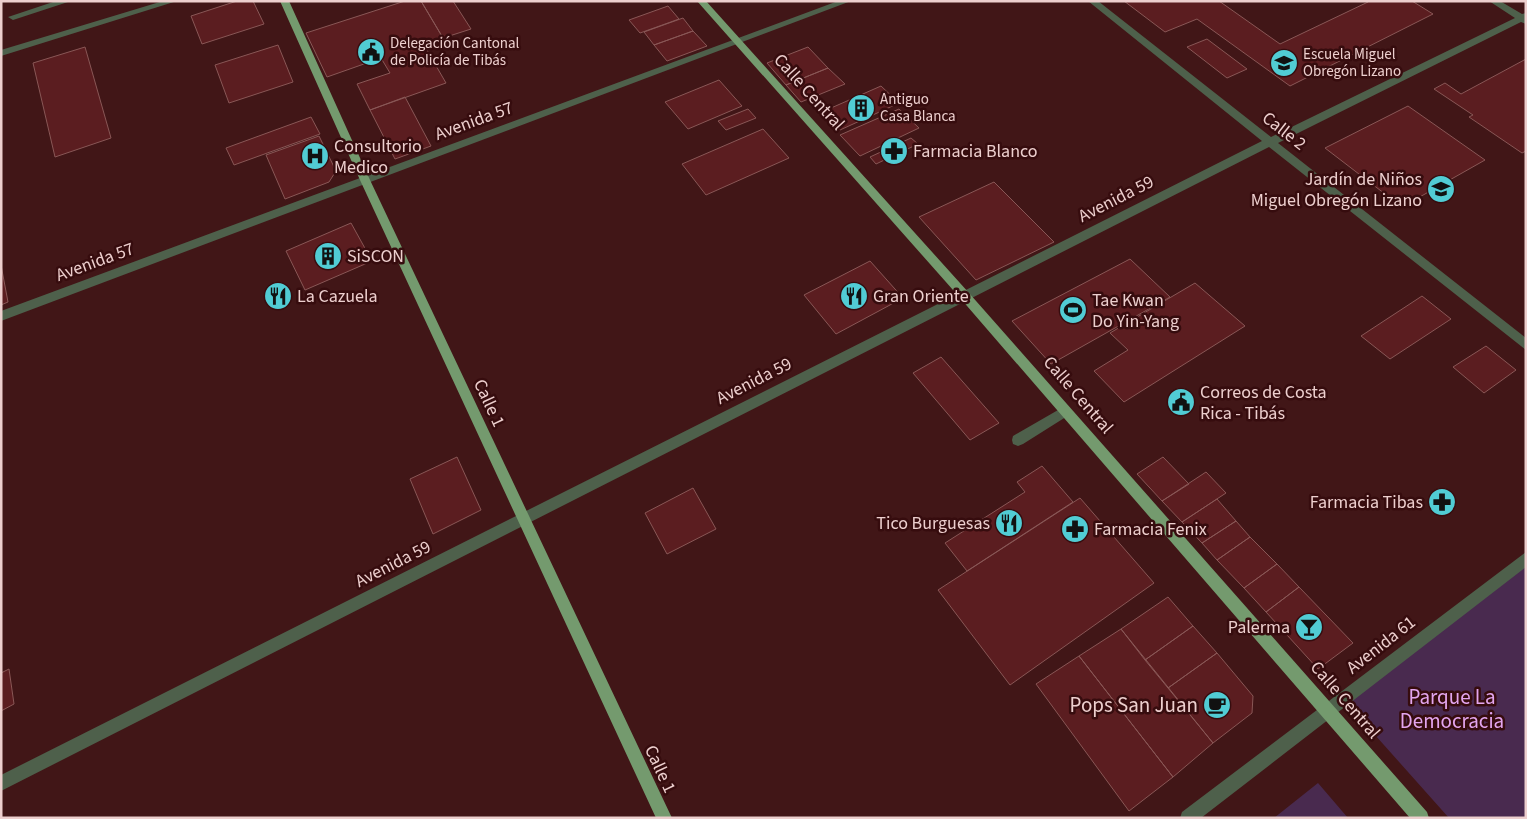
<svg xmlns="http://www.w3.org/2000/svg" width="1527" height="819" viewBox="0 0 1527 819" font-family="'Source Sans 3',sans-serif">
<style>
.green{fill:#492a4f}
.building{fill:#5b1d20;stroke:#895756}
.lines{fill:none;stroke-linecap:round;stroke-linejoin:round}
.minor{fill:#4e604b;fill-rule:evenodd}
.major{fill:#749a6e;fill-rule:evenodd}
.labels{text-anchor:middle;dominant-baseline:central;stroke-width:5;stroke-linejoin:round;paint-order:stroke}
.far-poi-label{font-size:15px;fill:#edcfce;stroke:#360c0e;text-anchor:start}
.street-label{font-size:18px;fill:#edcfce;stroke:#360c0e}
.poi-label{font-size:18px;fill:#edcfce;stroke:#360c0e;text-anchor:start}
.near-park-label{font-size:21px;fill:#e3a5ef;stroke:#360c0e}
.near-poi-label{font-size:21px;fill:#edcfce;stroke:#360c0e;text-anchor:end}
</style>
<rect width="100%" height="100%" fill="#411617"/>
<path class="green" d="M1526,558V818H1449L1343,699Z
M1318,783L1348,818H1274Z"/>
<path class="building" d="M237,1H253L264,24L202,44L191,16Z
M405,1H421L443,38L424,45L446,83L370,110L357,84L390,73L381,58L327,77L306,33Z
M421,1H453L471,29L443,38Z
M1124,1H1219L1280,44L1368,2L1366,1H1412L1433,14L1290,86L1197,19L1165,32Z
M668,6L679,19L640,33L629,20Z
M683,18L693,31L654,45L644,32Z
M693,31L707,46L667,61L654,45Z
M1207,39L1247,69L1227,78L1187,47Z
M278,45L293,82L229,103L215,65Z
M85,47L111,138L55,157L33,63Z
M808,47L828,68L786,85L767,63Z
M1526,59V151L1522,153L1469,117L1473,115L1434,89L1445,83L1461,94Z
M828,68L845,84L801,102L786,85Z
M719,80L742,106L688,129L665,102Z
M881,86L899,103L840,130L822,112Z
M405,97L431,146L395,159L370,110Z
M1408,106L1485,160L1402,207L1325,148Z
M748,109L756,118L726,130L718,121Z
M899,109L919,128L860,156L840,135Z
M311,117L320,134L234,165L226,148Z
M763,129L789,158L706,195L682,164Z
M319,136L336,171L329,182L285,199L266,155Z
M911,138L918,144L876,164L870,157Z
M994,182L1054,242L976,280L919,217Z
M351,223L372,261L305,290L286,251Z
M1130,259L1170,297L1051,364L1012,321Z
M870,261L903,298L836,334L804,295Z
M1,265L8,302L1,305Z
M1195,283L1245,326L1124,402L1094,371L1128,350L1110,333Z
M1422,296L1451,319L1390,359L1361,336Z
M1486,346L1516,370L1484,393L1453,367Z
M941,357L999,423L970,440L913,373Z
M457,457L481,510L433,534L410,479Z
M1163,457L1189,484L1162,501L1137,474Z
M1042,466L1073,502L967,571L945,543L1025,492L1017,482Z
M1206,472L1226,493L1182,522L1162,501Z
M693,488L716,529L667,554L645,513Z
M1080,498L1154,583L1010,685L938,590Z
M1217,499L1236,521L1202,543L1182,522Z
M1236,521L1250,537L1217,560L1202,543Z
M1250,537L1277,564L1244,588L1217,560Z
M1277,564L1299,587L1266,612L1244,588Z
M1299,587L1353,643L1318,669L1266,612Z
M1168,597L1193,626L1145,660L1121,629Z
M1193,626L1217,653L1168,688L1145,660Z
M1121,629L1213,743L1173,777L1079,656Z
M1217,653L1253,696L1252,713L1213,743L1168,688Z
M1079,656L1173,777L1129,811L1036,684Z
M9,669L14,704L1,711V673Z"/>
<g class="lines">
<path class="minor" d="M56,1H71L13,20L8,17Z
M163,1H177L1,56V50Z
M838,1H851L1,321V311Z
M1088,1H1098L1271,137L1515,18L1489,1H1500L1522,14L1526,13V24L1521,22L1278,143L1526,338V350L1269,147L1,791V775L1262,141Z
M1065,406L1069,407L1071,411L1069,415L1023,444L1018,446L1013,444L1012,440L1013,436Z
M1526,552V567L1201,818H1180L1182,812Z"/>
<path class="major" d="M280,1H289L370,180L672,818H656L360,180Z
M697,1H706L969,293L1427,812L1429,818H1410L961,299Z"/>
</g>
<defs>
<g id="civic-disc" transform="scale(1.4375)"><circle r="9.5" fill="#51ccd4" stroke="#360c0e"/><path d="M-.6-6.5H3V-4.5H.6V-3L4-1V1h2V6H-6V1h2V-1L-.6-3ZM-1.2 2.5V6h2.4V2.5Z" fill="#111"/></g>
<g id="school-disc" transform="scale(1.4375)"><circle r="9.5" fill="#51ccd4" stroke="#360c0e"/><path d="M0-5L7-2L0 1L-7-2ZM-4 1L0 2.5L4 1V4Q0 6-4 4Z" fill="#111"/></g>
<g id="building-disc" transform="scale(1.4375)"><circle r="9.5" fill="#51ccd4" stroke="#360c0e"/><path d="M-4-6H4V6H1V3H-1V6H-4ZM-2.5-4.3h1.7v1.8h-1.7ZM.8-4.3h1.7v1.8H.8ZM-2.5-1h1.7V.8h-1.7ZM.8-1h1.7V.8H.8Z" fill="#111"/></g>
<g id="pharmacy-disc" transform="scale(1.4375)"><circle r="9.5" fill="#51ccd4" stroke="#360c0e"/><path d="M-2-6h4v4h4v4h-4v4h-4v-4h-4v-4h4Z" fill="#111"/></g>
<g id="hospital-disc" transform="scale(1.4375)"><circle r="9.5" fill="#51ccd4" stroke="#360c0e"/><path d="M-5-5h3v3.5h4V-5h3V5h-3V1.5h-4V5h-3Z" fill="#111"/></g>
<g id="restaurant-disc" transform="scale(1.4375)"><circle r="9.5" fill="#51ccd4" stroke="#360c0e"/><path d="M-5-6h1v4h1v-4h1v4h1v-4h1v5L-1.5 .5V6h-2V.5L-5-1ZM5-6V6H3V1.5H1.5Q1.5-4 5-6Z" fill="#111"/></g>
<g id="stadium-disc" transform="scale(1.4375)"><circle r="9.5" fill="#51ccd4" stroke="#360c0e"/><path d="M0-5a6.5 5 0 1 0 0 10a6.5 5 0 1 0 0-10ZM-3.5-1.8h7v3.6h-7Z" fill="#111"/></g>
<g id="bar-disc" transform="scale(1.4375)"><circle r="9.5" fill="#51ccd4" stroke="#360c0e"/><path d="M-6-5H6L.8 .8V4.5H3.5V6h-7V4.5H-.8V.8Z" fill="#111"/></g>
<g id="cafe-disc" transform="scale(1.4375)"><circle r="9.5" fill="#51ccd4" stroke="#360c0e"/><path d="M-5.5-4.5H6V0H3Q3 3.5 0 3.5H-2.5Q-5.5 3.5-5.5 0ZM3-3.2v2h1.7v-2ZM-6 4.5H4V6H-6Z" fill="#111"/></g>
</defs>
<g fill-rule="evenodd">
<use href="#civic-disc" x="371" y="52"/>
<use href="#school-disc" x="1284" y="63"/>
<use href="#building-disc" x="861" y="108"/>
<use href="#pharmacy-disc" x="894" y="151"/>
<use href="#hospital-disc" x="315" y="156"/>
<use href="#school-disc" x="1441" y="189"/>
<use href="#building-disc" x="328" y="256"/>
<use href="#restaurant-disc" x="278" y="296"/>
<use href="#restaurant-disc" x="854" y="296"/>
<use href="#stadium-disc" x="1073" y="310"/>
<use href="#civic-disc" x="1181" y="402"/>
<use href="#pharmacy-disc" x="1442" y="502"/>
<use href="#restaurant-disc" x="1009" y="523"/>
<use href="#pharmacy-disc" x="1075" y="529"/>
<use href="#bar-disc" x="1309" y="627"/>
<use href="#cafe-disc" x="1217" y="705"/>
</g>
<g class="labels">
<g class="far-poi-label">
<text x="390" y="43">Delegación Cantonal<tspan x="390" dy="17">de Policía de Tibás</tspan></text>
<text x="1303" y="54">Escuela Miguel<tspan x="1303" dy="17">Obregón Lizano</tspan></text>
<text x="880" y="99">Antiguo<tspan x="880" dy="17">Casa Blanca</tspan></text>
</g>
<g class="street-label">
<text transform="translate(809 92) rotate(48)">Calle Central</text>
<text transform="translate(474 121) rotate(-20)">Avenida 57</text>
<text transform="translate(1284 131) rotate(38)">Calle 2</text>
<text transform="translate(1116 199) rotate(-27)">Avenida 59</text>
<text transform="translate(95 262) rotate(-20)">Avenida 57</text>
<text transform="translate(754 381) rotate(-27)">Avenida 59</text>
<text transform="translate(1078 395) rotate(49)">Calle Central</text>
<text transform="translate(489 403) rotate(65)">Calle 1</text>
<text transform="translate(393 564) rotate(-27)">Avenida 59</text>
<text transform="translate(1381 645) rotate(-38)">Avenida 61</text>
<text transform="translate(1345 700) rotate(49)">Calle Central</text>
<text transform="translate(660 769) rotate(65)">Calle 1</text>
</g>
<g class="poi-label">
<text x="334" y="146">Consultorio<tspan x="334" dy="21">Medico</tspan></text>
<text x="913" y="151">Farmacia Blanco</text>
<text x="1422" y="179" text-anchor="end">Jardín de Niños<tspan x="1422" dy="21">Miguel Obregón Lizano</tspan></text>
<text x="347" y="256">SiSCON</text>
<text x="297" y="296">La Cazuela</text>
<text x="873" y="296">Gran Oriente</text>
<text x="1092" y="300">Tae Kwan<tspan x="1092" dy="21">Do Yin-Yang</tspan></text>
<text x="1200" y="392">Correos de Costa<tspan x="1200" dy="21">Rica - Tibás</tspan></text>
<text x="1423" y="502" text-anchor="end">Farmacia Tibas</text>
<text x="990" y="523" text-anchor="end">Tico Burguesas</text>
<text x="1094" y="529">Farmacia Fenix</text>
<text x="1290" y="627" text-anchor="end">Palerma</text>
</g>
<g class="near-park-label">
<text x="1452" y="697">Parque La<tspan x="1452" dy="24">Democracia</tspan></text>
</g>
<g class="near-poi-label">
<text x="1198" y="705">Pops San Juan</text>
</g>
</g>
<rect width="1527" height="819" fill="none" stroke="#edcfce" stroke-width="5"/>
</svg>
